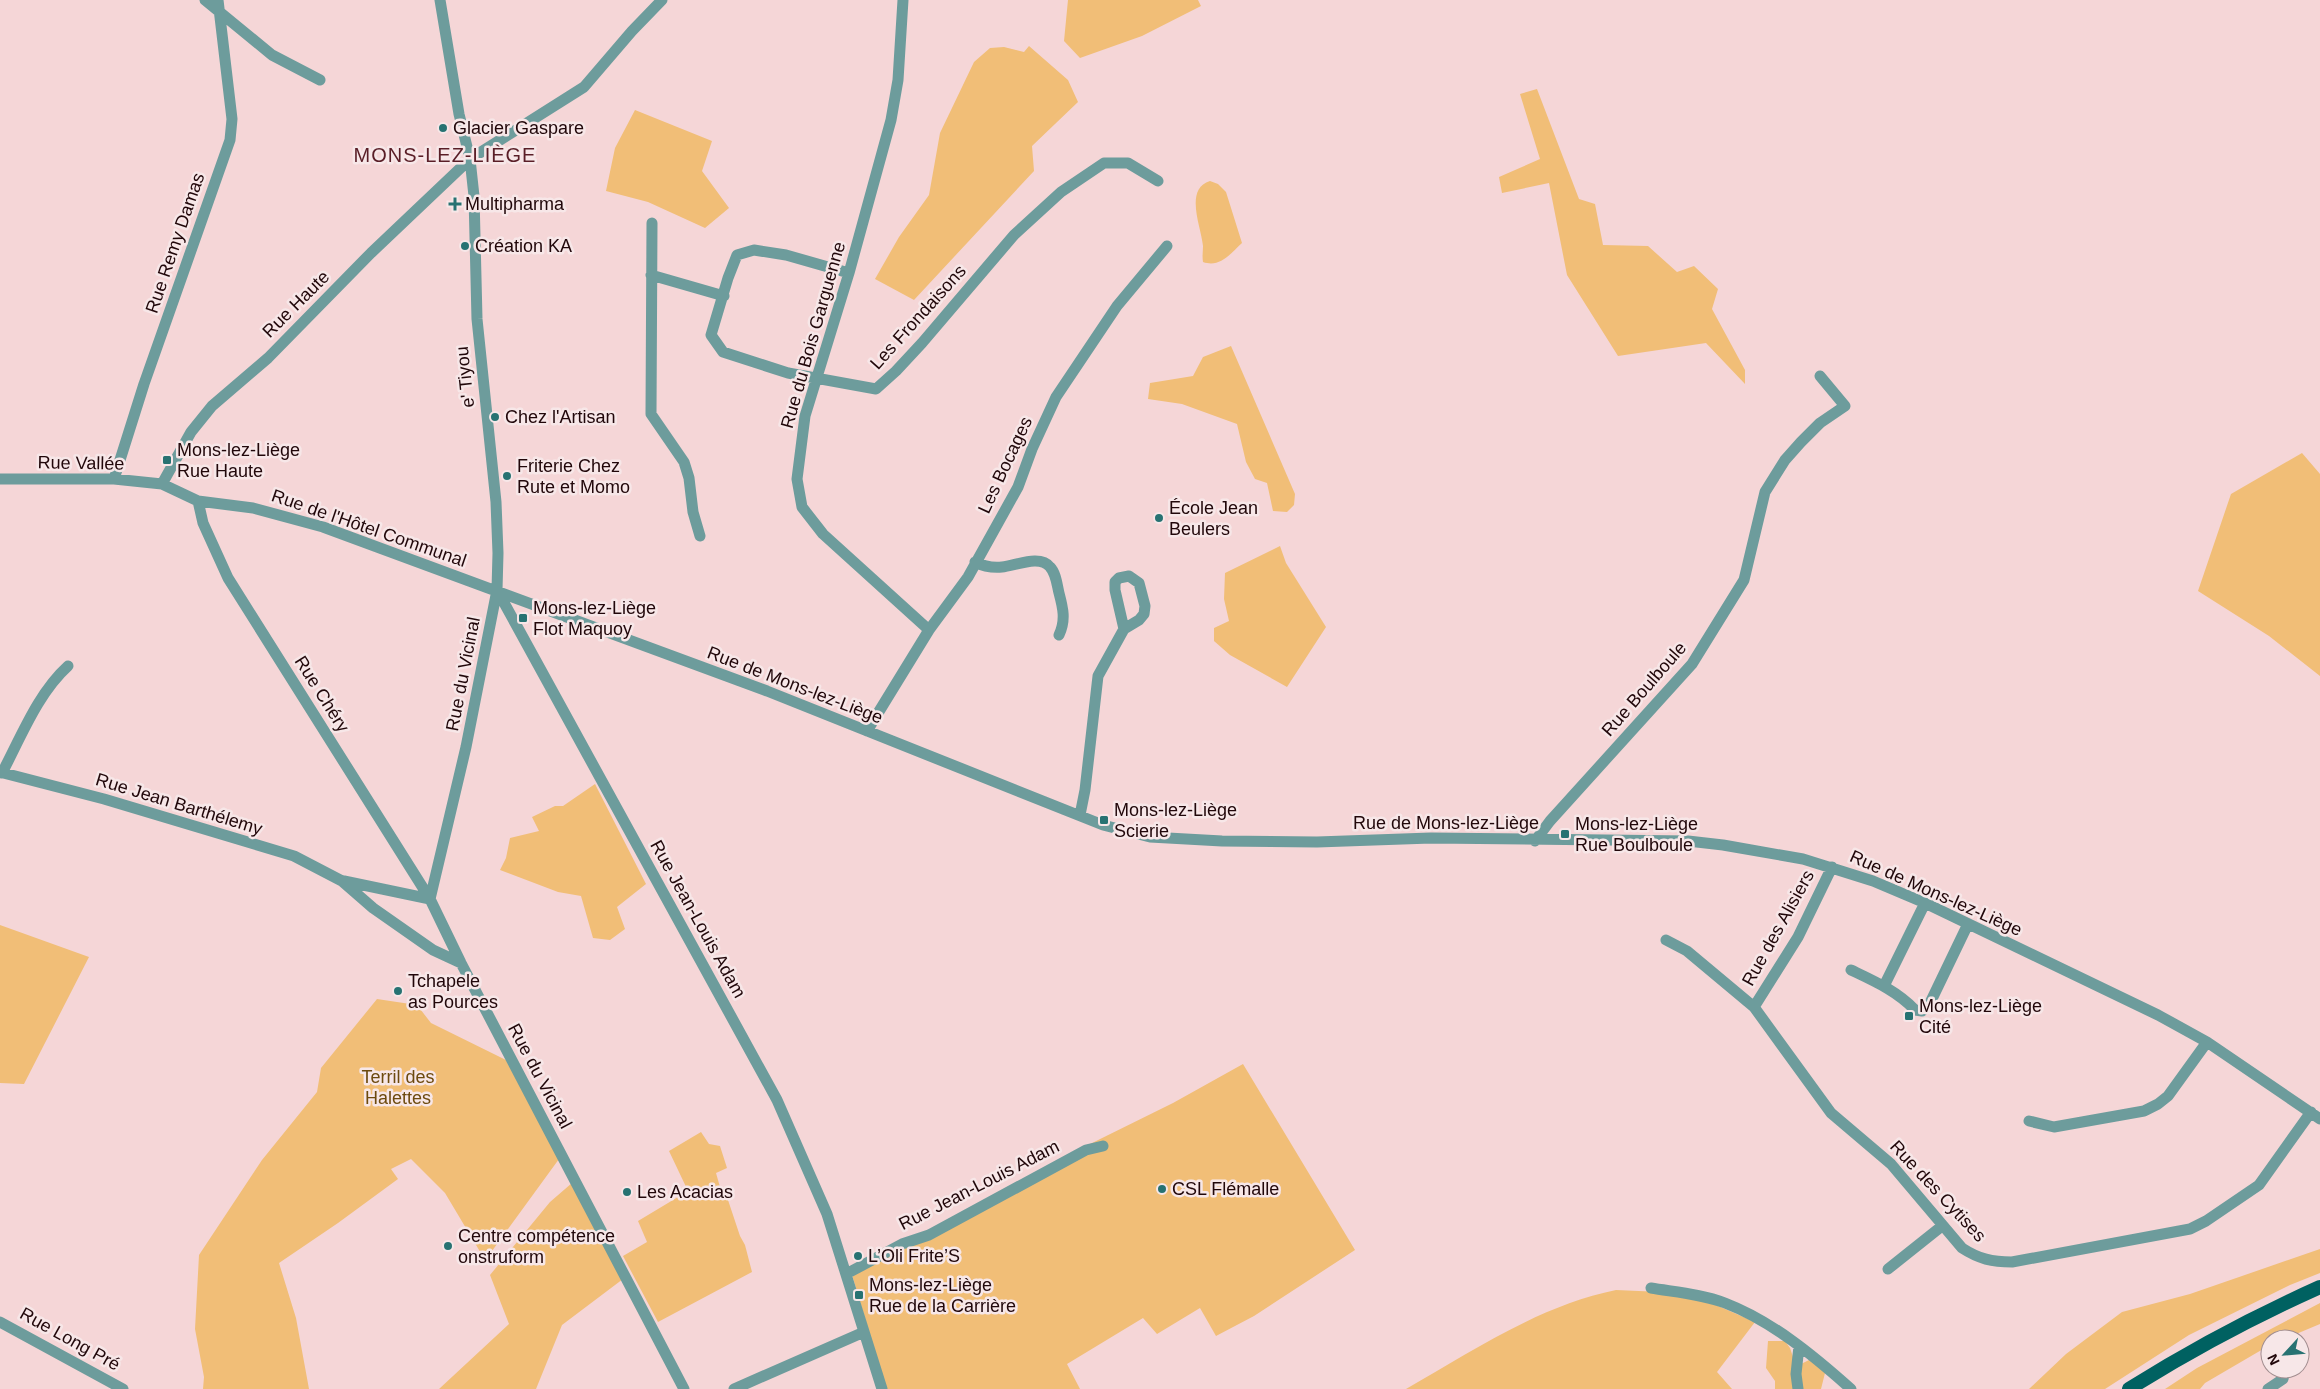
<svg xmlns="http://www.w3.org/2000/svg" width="2320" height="1389" viewBox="0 0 2320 1389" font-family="Helvetica,sans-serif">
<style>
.green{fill:#f1be77}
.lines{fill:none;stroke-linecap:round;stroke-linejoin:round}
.minor{stroke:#6d9c9c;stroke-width:11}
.major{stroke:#006161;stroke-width:14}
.poi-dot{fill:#277272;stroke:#f7e7e8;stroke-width:2}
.labels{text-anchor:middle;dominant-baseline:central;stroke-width:5;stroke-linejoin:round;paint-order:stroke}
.poi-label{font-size:18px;fill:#21070a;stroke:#f7e7e8;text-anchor:start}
.street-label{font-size:18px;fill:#21070a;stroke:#f7e7e8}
.park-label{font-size:18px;fill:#6d4a0e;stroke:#f7e7e8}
.quarter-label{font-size:20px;letter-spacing:1px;fill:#5a1e27;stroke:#f7e7e8}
</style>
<rect width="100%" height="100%" fill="#f5d6d7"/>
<path class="green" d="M1068,0H1198L1201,6L1142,36L1080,58L1064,41Z
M1029,46L1068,80L1078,102L1032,146L1034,171L914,300L875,279L899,237L929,195L940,133L974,62L990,48L1004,47L1024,52Z
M1537,89L1579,199L1595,204L1603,245L1648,246L1677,272L1694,266L1718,289L1712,309L1745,370V384L1706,343L1618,356L1567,275L1549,183L1502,193L1499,177L1540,159L1520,94Z
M635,110L712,141L702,171L729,208L705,228L648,202L606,191L615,148Z
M1210,181L1218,184L1226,192L1242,243C1230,254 1220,268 1203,262C1202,256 1203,251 1203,246C1201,226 1184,189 1210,181Z
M1231,346L1295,494L1294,505L1287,512L1273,511L1267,483L1255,479L1246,462L1237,424L1182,404L1148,399L1150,383L1193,376L1203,357Z
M2302,453L2320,474V676L2269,636L2198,591L2231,494Z
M1280,546L1286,563L1326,627L1287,687L1230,655L1214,641V628L1229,621L1224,599L1225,573Z
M595,784L646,884L617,907L625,929L610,940L593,938L581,896L558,892L500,870L506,858L510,838L539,831L532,817L555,806H563Z
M0,925L89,957L24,1084L0,1083Z
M377,999L417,1005L431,1023L506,1060L559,1159L492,1251L482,1255L445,1193L411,1159L391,1169L398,1179L338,1223L279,1263L296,1318L309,1389H203L204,1377L195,1329L199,1255L262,1160L317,1092L321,1068Z
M1243,1064L1355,1250L1254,1316L1216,1336L1200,1308L1157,1334L1143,1318L1067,1364L1080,1389H886L850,1268L924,1233L1088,1145L1173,1103Z
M701,1132L709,1144L720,1146L727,1168L716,1173L720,1187L727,1197L740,1236L745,1245L752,1272L658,1322L623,1256L647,1242L638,1221L688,1191L669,1151Z
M572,1183L623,1279L562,1325L536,1389H439L509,1324L490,1275L550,1202Z
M2320,1249V1273L2290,1285L2189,1335L2105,1389H2029L2066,1354L2122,1312L2190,1294Z
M1616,1290L1661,1292L1709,1302L1755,1322L1717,1372L1732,1389H1406C1472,1351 1541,1305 1616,1290Z
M2320,1303V1324L2284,1339H2270V1345L2205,1383L2200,1389H2165L2197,1368Z
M1768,1341H1785L1790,1348L1795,1363L1801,1364L1811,1359L1826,1369L1821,1389H1775V1381L1766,1368Z"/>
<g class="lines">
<path class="minor" d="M205,0L272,55L320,80
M903,0L898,80L891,120L849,273L805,416L797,479L802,507L823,534L929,630
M652,223L651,414L684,462L689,478L693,512L700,536
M849,273L786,255L754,250L737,255L728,278L711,335L723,352L788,373L876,389L896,371L922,343L1014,235L1061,192L1104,163H1128L1158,181
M651,275L724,296
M0,479H114L162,484L198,501L253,508L323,527L767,691L1103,825L1150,837L1222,841L1317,842L1431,838L1688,841L1723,845L1803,859L1873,881L1925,903L2158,1015L2207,1042L2320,1119
M114,479L144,384L230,140L232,119L218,0
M162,484L191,432L212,406L268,358L371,253L470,159L584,87L632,31L662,0
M198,501L203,523L228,578L430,899L461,963L684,1389
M975,562C983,566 992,568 1002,567C1015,566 1040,554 1050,567C1056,573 1057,585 1059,593C1063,608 1066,620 1059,635
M497,590L777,1100L827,1214L882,1389
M867,731L929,630L968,577L1018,487L1032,449L1056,397L1117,306L1167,246
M0,772L104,799L294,856L342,881L373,908L433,950L461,963
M2,773C21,737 38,693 68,666
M1080,815L1085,790L1098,676L1124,629L1139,620L1144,614L1145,606L1139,583L1129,576L1119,578L1115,582V590L1124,629
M1535,841L1550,821L1692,664L1744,580L1765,492L1785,460L1801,442L1820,423L1845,406L1820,376
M344,881L430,899
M430,899L466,747L497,590L498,553L496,502L477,319L474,196L470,159L459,114L440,0
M1666,940L1687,951L1754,1007L1831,1113L1891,1164L1962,1248C1979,1259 1992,1262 2012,1262L2190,1229L2206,1221L2259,1185L2311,1112
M1851,970C1874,981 1897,991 1915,1010L1922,1011L1930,1003L1968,924
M1884,986L1925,903
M1754,1007L1798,937L1832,867
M2029,1121L2054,1127L2144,1111L2158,1104L2168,1096L2207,1042
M1888,1269L1942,1226
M846,1274L902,1244L929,1235L1086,1150L1103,1146
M1651,1288C1675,1292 1702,1294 1725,1303C1772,1321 1814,1356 1851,1389
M0,1322L123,1389
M734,1389L864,1332
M1798,1389L1796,1374L1799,1346
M2268,1389L2283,1379L2285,1369"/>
<path class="major" d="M2129,1389C2191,1350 2253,1317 2320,1287"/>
</g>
<g class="poi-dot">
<circle cx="443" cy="128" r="5"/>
<path d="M452.5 196.5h5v5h5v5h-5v5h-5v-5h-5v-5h5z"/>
<circle cx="465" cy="246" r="5"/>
<circle cx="495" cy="417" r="5"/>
<rect x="162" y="455" width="10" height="10" rx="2.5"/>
<circle cx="507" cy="476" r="5"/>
<circle cx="1159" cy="518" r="5"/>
<rect x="518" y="613" width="10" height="10" rx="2.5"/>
<rect x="1099" y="815" width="10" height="10" rx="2.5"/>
<rect x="1560" y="829" width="10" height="10" rx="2.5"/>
<circle cx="398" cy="991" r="5"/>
<rect x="1904" y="1011" width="10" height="10" rx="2.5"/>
<circle cx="1162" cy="1189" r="5"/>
<circle cx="627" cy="1192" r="5"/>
<circle cx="448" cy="1246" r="5"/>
<circle cx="858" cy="1256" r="5"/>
<rect x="854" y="1290" width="10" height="10" rx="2.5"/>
</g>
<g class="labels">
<g class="poi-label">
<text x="453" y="128">Glacier Gaspare</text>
<text x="465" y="204">Multipharma</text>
<text x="475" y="246">Création KA</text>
<text x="505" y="417">Chez l'Artisan</text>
<text x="177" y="450">Mons-lez-Liège<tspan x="177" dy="21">Rue Haute</tspan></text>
<text x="517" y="466">Friterie Chez<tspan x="517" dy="21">Rute et Momo</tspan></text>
<text x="1169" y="508">École Jean<tspan x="1169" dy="21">Beulers</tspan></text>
<text x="533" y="608">Mons-lez-Liège<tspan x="533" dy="21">Flot Maquoy</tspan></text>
<text x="1114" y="810">Mons-lez-Liège<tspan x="1114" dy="21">Scierie</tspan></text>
<text x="1575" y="824">Mons-lez-Liège<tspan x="1575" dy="21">Rue Boulboule</tspan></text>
<text x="408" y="981">Tchapele<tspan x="408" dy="21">as Pources</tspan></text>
<text x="1919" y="1006">Mons-lez-Liège<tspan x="1919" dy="21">Cité</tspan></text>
<text x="1172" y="1189">CSL Flémalle</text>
<text x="637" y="1192">Les Acacias</text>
<text x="458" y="1236">Centre compétence<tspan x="458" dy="21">onstruform</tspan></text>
<text x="868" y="1256">L’Oli Frite’S</text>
<text x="869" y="1285">Mons-lez-Liège<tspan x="869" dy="21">Rue de la Carrière</tspan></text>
</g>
<g class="street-label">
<text transform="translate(175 243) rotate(-71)">Rue Remy Damas</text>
<text transform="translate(296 304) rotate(-45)">Rue Haute</text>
<text transform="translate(918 317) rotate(-48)">Les Frondaisons</text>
<text transform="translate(813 335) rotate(-74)">Rue du Bois Garguenne</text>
<text transform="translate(465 377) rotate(-96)">e' Tiyou</text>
<text transform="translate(81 463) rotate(1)">Rue Vallée</text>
<text transform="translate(1005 465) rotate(-65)">Les Bocages</text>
<text transform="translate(369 528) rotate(19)">Rue de l'Hôtel Communal</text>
<text transform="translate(463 674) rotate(-79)">Rue du Vicinal</text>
<text transform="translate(795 685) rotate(21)">Rue de Mons-lez-Liège</text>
<text transform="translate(1644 689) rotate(-49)">Rue Boulboule</text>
<text transform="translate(322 694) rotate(58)">Rue Chéry</text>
<text transform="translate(179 804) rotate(17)">Rue Jean Barthélemy</text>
<text x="1446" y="823">Rue de Mons-lez-Liège</text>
<text transform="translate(1936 893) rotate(24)">Rue de Mons-lez-Liège</text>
<text transform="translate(698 919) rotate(61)">Rue Jean-Louis Adam</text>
<text transform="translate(1778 928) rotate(-61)">Rue des Alisiers</text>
<text transform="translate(540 1076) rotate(62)">Rue du Vicinal</text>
<text transform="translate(979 1185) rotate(-27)">Rue Jean-Louis Adam</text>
<text transform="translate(1938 1191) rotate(47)">Rue des Cytises</text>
<text transform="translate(70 1339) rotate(29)">Rue Long Pré</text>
</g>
<g class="park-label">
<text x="398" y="1077">Terril des<tspan x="398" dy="21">Halettes</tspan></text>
</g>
<g class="quarter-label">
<text x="445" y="155">MONS-LEZ-LIÈGE</text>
</g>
</g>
<g transform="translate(2285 1354) rotate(244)"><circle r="24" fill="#f7e7e8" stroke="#a18d8f"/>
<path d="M0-4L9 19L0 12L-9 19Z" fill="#277272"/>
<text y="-8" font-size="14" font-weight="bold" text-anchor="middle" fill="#21070a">N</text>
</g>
</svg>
